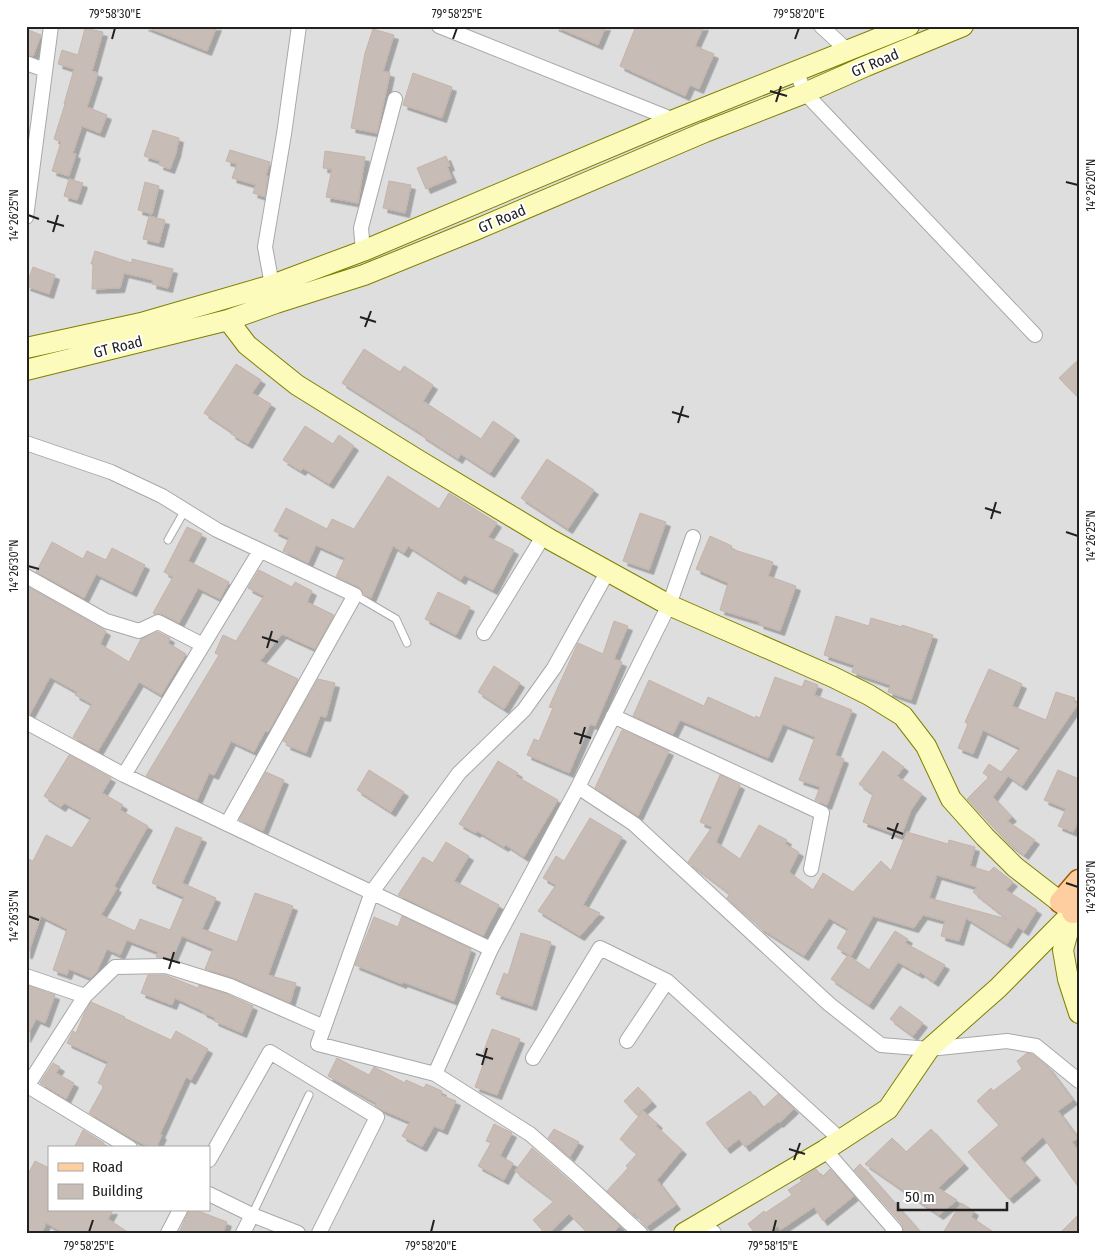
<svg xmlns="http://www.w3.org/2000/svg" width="1105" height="1259" viewBox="0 0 1105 1259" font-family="'Fira Sans Condensed',sans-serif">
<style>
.residential{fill:#dfdede;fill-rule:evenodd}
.building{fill:#c7bdb6;stroke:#c5b3a9;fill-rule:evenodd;filter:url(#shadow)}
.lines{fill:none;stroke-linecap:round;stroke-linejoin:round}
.lane-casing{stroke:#a8a8a8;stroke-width:9}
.street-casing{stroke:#a8a8a8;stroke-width:16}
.secondary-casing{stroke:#7d8100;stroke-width:22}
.primary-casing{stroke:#9f5d00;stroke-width:25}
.lane{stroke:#fff;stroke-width:7}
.street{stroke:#fff;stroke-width:14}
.secondary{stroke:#fdfbbb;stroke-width:20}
.primary{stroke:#ffcea0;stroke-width:22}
.ticks{fill:none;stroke:#212121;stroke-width:2}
.labels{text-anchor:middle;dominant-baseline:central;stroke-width:4;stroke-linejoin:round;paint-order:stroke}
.street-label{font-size:15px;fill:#212121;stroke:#fff}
.neatline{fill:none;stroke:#212121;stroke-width:2}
.ticks-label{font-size:12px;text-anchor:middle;fill:#212121}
</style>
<defs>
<filter id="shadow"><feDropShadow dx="4.5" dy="4.5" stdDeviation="0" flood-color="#0004"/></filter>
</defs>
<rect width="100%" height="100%" fill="#f2eee8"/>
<path class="residential" d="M26,26H1079V1233H26ZM49,1148H209V1210H49Z"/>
<path class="building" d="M144,26H217L207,51Z
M554,26H606L598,45Z
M636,26H704L695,46L714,54L699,89L690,85L685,96L620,66Z
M85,28L103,32L92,71L98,73L87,107L107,115L100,133L82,126L73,153L76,154L69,176L52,171L61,142L54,139L65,104H64L74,69L58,64L62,50L78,55Z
M26,29L41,35L33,56L26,54Z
M373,29L394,35L383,71L390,73L377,133L351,128L365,53Z
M413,73L452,87L442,118L403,105Z
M153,130L179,138L176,153L170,169L159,165L160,161L144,156Z
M230,150L270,162L266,175L268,176L265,197L253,193L256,185L232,178L237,164L226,161Z
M325,151L365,157L358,203L326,197L332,169L323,168Z
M446,156L450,166L447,167L452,178L426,189L417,168Z
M69,179L83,183L77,200L64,196Z
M389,181L411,185L405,213L383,208Z
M145,182L159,186L152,214L138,210Z
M149,216L165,220L159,243L143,239Z
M95,251L132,263V259L173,269L168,288L152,284L153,280L124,273L120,288L92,289L93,264H91Z
M33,267L55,275L49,294L26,286Z
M364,349L400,372L404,366L433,385L423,401L481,439L493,421L515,436L490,473L461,454L458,459L421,435L422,434L342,383Z
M1079,359V398L1059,378Z
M236,364L261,380L252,393L271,404L248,444L231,434L232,432L204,413Z
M305,426L333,444L339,435L354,446L329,484L303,468L301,471L283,460Z
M547,459L594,490L568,529L521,498Z
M388,476L439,509L449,493L497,523L488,537L514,550L493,590L464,575L461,580L408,546L404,553L393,546L371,598L364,594L359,587L336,577L345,558L316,545L308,563L283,551L289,538L274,531L286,508L327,529L332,519L354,529Z
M640,513L666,522L649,570L623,561Z
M187,527L202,534L188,561L229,582L220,599L198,588L179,623L162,614H154L153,613L173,577L164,572Z
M710,536L732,546L731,549L773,562L768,576L796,586L780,631L759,624L760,622L720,610L728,583L696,569Z
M52,542L83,559L87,551L106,560L112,548L145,565L132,592L96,574L84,598L36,572Z
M259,570L292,587L295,582L312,591L307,602L334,615L315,649L282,634L260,661L298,679L268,732L265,731L254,752L231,741L214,775L209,773L197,800L146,776L219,655L215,653L223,635L236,641L264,596L248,588Z
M28,587L106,631L100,644L129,662L141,639L158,632L170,638L168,643L186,654L161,695L139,682L98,751L73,737L92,704L75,695L77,692L50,677L30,714L26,713V590Z
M438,592L470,607L456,635L425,619Z
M836,616L869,626L871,618L902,627V625L933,635L911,700L888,692L890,685L852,672L854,665L824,655Z
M614,621L628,626L614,659L622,662L595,726L590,724L569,773L527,755L534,739L539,741L553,708L549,707L578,643L603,654Z
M494,666L520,683L504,709L478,692Z
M989,669L1022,684L1012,706L1046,720L1056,692L1075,698L1074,702L1078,704L1022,786L1008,776L993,797L1012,817L1007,821L1035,840L1024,855L1009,844L967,799L989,777L983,773L989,764L1001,772L1020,748L983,730L973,754L958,748L968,724L965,722Z
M775,677L802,687L805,680L818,685L814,695L852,710L835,755L844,759L827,805L815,800L820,787L799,780L815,737L783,724L768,758L680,720L673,734L633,716L649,680L704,706L708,697L755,718L756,716L760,718Z
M318,679L335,683L326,717L320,716L306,753L286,745L287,743L283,741Z
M622,730L669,751L638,816L595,788Z
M883,751L904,767L897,776L922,794L911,810L901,836L863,822L873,794L859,784Z
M69,755L111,778L102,793L123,805L120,810L148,826L114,886L117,888L101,915L135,931L140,919L170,930L184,897L152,883L176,827L202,838L182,883L216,898L202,929L237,942L255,893L293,906L268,975L296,983L290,1003L234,978L205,969L213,949L182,936L172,959L156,957L158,952L127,940L120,955L107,949L96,973L91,978L69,969L67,975L53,970L67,929L41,916L28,954H26V858L33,861L46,835L72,848L91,818L64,803L61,807L44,796Z
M498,761L518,773L516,776L558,800L524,857L506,845L504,847L477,831L476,833L459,824Z
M369,770L404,792L391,812L357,790Z
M1058,770L1079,779V820L1073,832L1058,826L1066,809L1044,800Z
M266,772L284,780L263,831L239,820Z
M720,775L740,785L716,842L740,859L759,825L787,840L785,844L799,852L789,872L813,890L823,873L853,892L881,861L891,871L907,832L948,844L949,840L975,847L970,866L989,872L994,867L1013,882L1006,890L1037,910L1024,931L1018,927L1007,944L966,918L959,941L941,936L945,921L923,915L914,928L873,916L851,956L837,948L848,929L829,918L804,956L760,928L757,924L727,898L730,894L688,862L712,827L700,822ZM937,875L977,887L973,892L1007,919L929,898Z
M590,818L622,837L583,905L600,913L580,936L538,911L556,885L543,878L556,856L564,861Z
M446,842L469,856L454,881L499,905L483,936L398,895L423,857L433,863Z
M402,916L471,949L454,1001L403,982L402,984L355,965L374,917L398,927Z
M895,931L908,939L905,943L945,965L934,982L920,972L919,974L898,962L869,1005L831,979L848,955L869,970Z
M521,933L551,942L532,1006L496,994L504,973L508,975Z
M148,975H165L198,988L199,985L227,994L253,1006L242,1033L214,1021L215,1018L202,1012L203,1011L175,998L172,1005L141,993Z
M26,985L55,995L45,1023L36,1019L26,1038Z
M91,1002L125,1017L124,1018L171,1040L176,1031L208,1049L191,1080L186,1077L160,1134L162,1135L156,1148H151L131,1138L89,1113L104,1086L98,1083L108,1062L67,1043L73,1031L76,1033L85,1012Z
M900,1006L923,1023L913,1036L890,1019Z
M492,1029L520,1039L497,1095L475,1087L487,1054L483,1053Z
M1027,1053L1032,1054L1048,1067L1073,1100L1058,1111L1078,1138L1072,1142L1079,1152V1188L1043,1137L1020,1158L1036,1176L1009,1199L968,1152L999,1125L977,1101L991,1088L993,1091L1022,1069L1017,1061Z
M337,1058L369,1075L374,1067L405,1083L406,1080L424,1088L426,1084L442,1091L441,1095L456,1101L443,1130L434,1126L422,1147L402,1136L410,1122L382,1110L375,1106L376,1103L328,1076Z
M53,1063L60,1067L56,1073L74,1083L66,1099L40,1083Z
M638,1087L652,1102L637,1115L624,1101Z
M750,1091L763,1108L778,1094L794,1109L779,1123L778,1122L745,1147L739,1139L726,1149L706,1123Z
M643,1111L658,1124L656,1126L682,1150L657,1180L676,1205L646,1227L634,1213L633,1214L607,1191L628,1168L626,1166L637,1154L620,1139Z
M494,1124L512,1133L500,1156L513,1163L504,1180L478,1166L491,1143L486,1141Z
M554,1129L579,1142L570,1157L548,1138Z
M931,1129L964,1164L938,1188L957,1200L939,1215L865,1164L892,1138L906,1152Z
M83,1130L104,1143L102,1148H74Z
M532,1148L571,1182L620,1226L613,1233H588L569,1214L549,1233H545L533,1220L554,1201L515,1171Z
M35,1161L49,1168V1210H113L108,1219L129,1233H64L46,1223L42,1233H26V1178Z
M860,1164L908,1218L921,1233H903L902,1224L854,1170Z
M816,1169L822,1177L830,1169L854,1196L823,1221L814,1207L780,1230L778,1226L770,1233H755L748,1224L764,1211L765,1213L792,1195L788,1190L802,1181L800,1179Z
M961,1203L974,1211L971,1217L995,1233H943Z
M189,1210H196L227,1222L223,1233H179Z
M1079,1214V1233H1060Z"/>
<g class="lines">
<g class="lane-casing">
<path id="lane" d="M168,540L185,510
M355,595L396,619L407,643
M252,1215L309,1095"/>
</g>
<g class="street-casing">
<path id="street" d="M439,26L674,120
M821,26L848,51
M26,63L45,70
M796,71L805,93L1035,335
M26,217L51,26
M363,251L361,228L395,99
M272,285L265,247L284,134L299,26
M26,443L111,472L162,496L217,530L355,595L227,824
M608,571L554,668L524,710L459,773L372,892L318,1044L435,1074L530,1134L577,1175L640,1233
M26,576L106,621L139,631L158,622L203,645
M484,633L544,535
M613,716L822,813L811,869
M26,722L124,775L491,949
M124,775L260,551
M578,787L634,824L829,1004L881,1045L929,1049L1007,1041L1036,1046L1079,1081
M26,976L85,996
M627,1041L667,981L841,1140
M533,1058L600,948L667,981
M435,1074L491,949L578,787L669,605L693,537
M26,1085L130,1148
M26,1088L85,996L115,967L166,966L230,986L324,1027
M825,1150L895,1230L892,1233
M209,1160L270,1052L377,1117L319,1233
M209,1194L252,1215L298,1233
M702,1223L714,1233
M168,1233L180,1210
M243,1233L252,1215"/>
</g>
<g class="secondary-casing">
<path id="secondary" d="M228,320L247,345L297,385L418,460L551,540L669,605L833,677L869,695L903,716L926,746L951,799L985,837L1015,867L1073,912
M26,348L141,323L272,285L363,251L674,120L909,26
M26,370L228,320L276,303L364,275L475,230L705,132L805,93L866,66L963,26
M1073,913L1063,950L1068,979L1079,1013
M684,1233L825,1150L888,1109L929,1049L998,988L1073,912"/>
</g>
<g class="primary-casing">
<path id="primary" d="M1061,902L1079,881
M1073,912L1079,906"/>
</g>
<use href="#lane" class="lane"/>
<use href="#street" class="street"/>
<use href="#secondary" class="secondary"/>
<use href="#primary" class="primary"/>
</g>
<path class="ticks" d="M112,39L115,28M453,39L457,28M795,39L799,28M770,91L787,96M776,102L781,86M1066,182L1078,185M28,215L39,219M47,221L64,226M53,232L58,215M360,317L376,322M365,327L371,311M672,412L689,417M678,423L683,406M985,508L1001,513M991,519L996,502M1066,532L1078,536M28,566L39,569M262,637L278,642M267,648L272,631M574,733L591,738M580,744L585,727M887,828L903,834M892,839L898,823M1066,883L1078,887M28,916L39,920M163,958L180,963M169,969L174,952M476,1054L493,1059M482,1065L487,1048M789,1149L805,1154M794,1160L800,1143M89,1232L93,1220M431,1232L434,1220M773,1232L776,1220"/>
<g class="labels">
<g class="street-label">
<text transform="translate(875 63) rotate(-23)">GT Road</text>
<text transform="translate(502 219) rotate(-23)">GT Road</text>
<text transform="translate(118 347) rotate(-14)">GT Road</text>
</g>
</g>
<rect width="1105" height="1259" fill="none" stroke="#ffffff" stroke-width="55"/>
<rect x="48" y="1146" width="162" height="65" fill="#ffffff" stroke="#a6a6a6"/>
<rect x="58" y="1163" width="25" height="8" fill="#ffcea0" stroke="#a6a6a6"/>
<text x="92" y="1172" font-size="15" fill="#212121">Road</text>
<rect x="58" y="1184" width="25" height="15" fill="#c7bdb6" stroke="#a6a6a6"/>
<text x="92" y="1196" font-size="15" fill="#212121">Building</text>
<path d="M898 1202v8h109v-8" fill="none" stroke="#212121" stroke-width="2.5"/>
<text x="905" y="1202" font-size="15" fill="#212121" stroke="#ffffff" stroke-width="4" paint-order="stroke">50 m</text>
<rect x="28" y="28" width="1050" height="1204" class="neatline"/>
<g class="ticks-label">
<text x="115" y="18">79°58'30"E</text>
<text x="457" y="18">79°58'25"E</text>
<text x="799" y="18">79°58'20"E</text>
<text transform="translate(1091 185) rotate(-90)" y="4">14°26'20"N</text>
<text transform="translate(14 215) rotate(-90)" y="4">14°26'25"N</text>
<text transform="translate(1091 536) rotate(-90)" y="4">14°26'25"N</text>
<text transform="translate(14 566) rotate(-90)" y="4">14°26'30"N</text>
<text transform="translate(1091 887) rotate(-90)" y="4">14°26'30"N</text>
<text transform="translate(14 916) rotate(-90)" y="4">14°26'35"N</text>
<text x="89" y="1250">79°58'25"E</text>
<text x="431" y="1250">79°58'20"E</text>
<text x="773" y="1250">79°58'15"E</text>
</g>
</svg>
